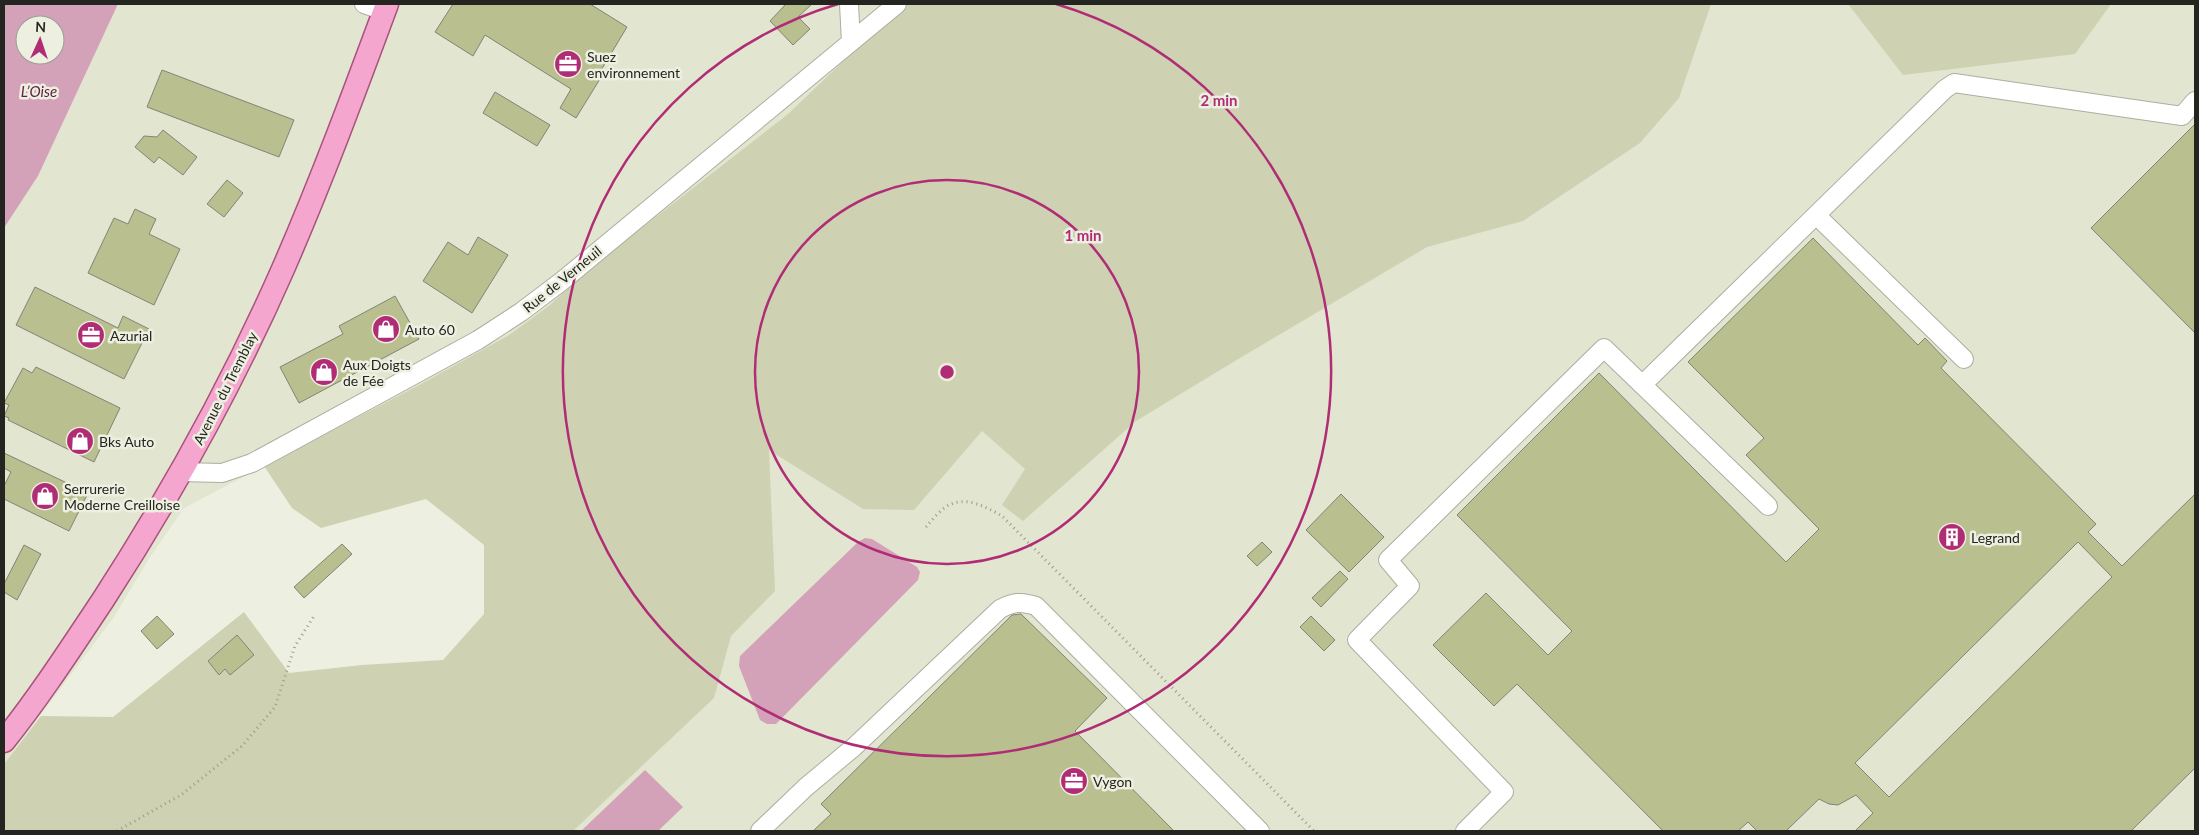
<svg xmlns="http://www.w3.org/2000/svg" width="2199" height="835" viewBox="0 0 2199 835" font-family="Lato,sans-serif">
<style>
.built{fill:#e2e5cf}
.green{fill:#ced2b3}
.water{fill:#d4a2b8;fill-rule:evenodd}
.building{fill:#b9bf8e;stroke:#828477;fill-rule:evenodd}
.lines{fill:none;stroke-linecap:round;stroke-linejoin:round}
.minor-casing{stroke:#acaea0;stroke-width:20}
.major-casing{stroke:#a8527c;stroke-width:25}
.path{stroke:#9a9b90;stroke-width:3;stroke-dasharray:1 4;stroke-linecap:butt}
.minor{stroke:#fff;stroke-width:18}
.major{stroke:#f5a6ce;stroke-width:22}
.ring{fill:none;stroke:#b02d76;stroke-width:2.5}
.labels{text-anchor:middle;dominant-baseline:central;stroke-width:5;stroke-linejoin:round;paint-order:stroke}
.poi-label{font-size:14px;fill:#242520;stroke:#edefe0;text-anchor:start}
.street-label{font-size:14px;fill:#242520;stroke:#edefe0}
.water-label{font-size:15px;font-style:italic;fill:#5f2342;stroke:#edefe0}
.centre{fill:#b02d76;stroke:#edefe0;stroke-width:2.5}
.ring-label{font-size:15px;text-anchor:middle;font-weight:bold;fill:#b02d76;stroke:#edefe0;stroke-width:5;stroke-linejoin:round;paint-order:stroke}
</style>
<rect width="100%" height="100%" fill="#edefe0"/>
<path class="built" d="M118,4H903L788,114L585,272L550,305L509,335L421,384L184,508L150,557L114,617L4,764V228L38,176Z
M1682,4H2195V831H501L723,445Z"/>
<path class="green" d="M903,4H1711L1679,98L1640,143L1523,221L1427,247L1235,361L1136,421L1023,521L1002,505L1025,469L982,431L914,510L863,509L769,450L775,591L731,636L714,698L573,831H4V764L41,716L113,717L244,612L289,673L362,665L443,660L484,614V545L426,499L321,528L292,508L264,466L421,384L509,335L550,305L585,272L788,114Z
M1848,4H2111L2075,54L1903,75Z"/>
<path class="water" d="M4,4H118L38,176L4,228ZM25,25H55V55H25Z
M865,538L872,539L917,567L920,572L918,580L776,724H767L760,720L739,666L740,656L858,542Z
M645,770L683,807L658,831H581Z"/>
<path class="building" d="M453,4H590L627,27L600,72L603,74L576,118L560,108L571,89L485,35L473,56L435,32Z
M786,4H812L798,17L810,29L793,45L770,21Z
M162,70L294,120L279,157L147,107Z
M495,92L550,125L537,146L483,113Z
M2195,124V333L2091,228Z
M163,130L197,157L183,175L159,157L154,163L135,147L144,136L157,137Z
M227,180L243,193L224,217L207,204Z
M135,209L156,219L149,234L180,249L154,305L88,273L114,218L128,224Z
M478,237L508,255L472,313L423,281L448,242L468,255Z
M1813,238L1918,345L1925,338L1947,361L1941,368L2096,524L2088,532L2122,566L2195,494V768L2131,831H1855L1873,813L1856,795L1838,805L1829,804L1819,799L1786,831H1757L1748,822L1738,831H1663L1517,684L1494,706L1433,645L1486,593L1548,655L1572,631L1457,515L1599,373L1786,562L1819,529L1746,455L1764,438L1688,362ZM2078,542L2112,577L1889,797L1855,763Z
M35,287L118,328L123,316L149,329L124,379L16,325Z
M395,296L419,339L299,403L280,367L343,334L339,326Z
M36,367L120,408L94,462L8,420L9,418L4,416L9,405L4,403L23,368L32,373Z
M4,453L88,493L69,531L4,499V486L11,472L4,468Z
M1341,494L1384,537L1349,572L1306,530Z
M1262,542L1272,552L1257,566L1247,556Z
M342,544L352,554L304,598L294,587Z
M24,545L41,554L17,600L4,592V584Z
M1340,571L1348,579L1321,607L1312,598Z
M1021,614L1107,698L1075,731L1174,831H813L831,814L821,804L1012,615Z
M157,616L174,634L157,649L141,631Z
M1311,616L1335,640L1324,651L1300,627Z
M237,635L254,655L230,675L225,669L219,675L208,661Z"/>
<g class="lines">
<g class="minor-casing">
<path id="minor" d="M364,4L384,11
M849,4L851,42
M1816,215L1964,359
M1642,385L1945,89L1954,83L2182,116L2195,101
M181,472L222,473L252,463L478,340L521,312L562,281L897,4
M760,831L806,787L854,747L1000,609C1013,602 1021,601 1036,606L1260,831
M1465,831L1504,792L1357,640L1410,586L1388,560L1604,348L1768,506"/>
</g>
<g class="major-casing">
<path id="major" d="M4,741C40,696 71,648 103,600C171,495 232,385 283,269C321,182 354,93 387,4"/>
</g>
<path class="path" d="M926,527C932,520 941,509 949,505C967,496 986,507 1002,516L1314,831
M117,831L181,795L242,746L275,707L295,646L314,616"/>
<use href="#minor" class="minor"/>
<use href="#major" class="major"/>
</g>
<g class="ring">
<circle cx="947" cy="372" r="192"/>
<path d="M1056 4A384 384 0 1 1 838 4"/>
</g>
<defs>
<g id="office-disc" transform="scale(1.4375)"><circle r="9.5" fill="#b02d76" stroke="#edefe0"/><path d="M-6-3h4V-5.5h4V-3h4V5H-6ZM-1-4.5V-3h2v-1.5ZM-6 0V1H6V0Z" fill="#fff"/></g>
<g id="shop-disc" transform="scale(1.4375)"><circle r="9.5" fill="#b02d76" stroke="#edefe0"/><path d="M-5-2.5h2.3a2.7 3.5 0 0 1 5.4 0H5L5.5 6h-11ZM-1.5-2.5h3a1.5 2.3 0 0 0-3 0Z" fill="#fff"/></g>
<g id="building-disc" transform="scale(1.4375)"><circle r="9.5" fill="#b02d76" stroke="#edefe0"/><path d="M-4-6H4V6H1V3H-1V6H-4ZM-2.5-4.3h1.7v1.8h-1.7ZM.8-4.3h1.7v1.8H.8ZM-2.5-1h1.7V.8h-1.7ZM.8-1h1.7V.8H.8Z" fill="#fff"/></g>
</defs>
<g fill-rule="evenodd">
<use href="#office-disc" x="568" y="64"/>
<use href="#shop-disc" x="386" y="329"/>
<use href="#office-disc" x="91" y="335"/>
<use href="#shop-disc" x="324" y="372"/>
<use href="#shop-disc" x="80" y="441"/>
<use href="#shop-disc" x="45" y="496"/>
<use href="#building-disc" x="1952" y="537"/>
<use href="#office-disc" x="1074" y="781"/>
</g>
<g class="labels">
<g class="poi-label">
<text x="587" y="56">Suez<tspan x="587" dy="16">environnement</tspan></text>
<text x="405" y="329">Auto 60</text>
<text x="110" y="335">Azurial</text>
<text x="343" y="364">Aux Doigts<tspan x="343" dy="16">de Fée</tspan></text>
<text x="99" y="441">Bks Auto</text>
<text x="64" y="488">Serrurerie<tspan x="64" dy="16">Moderne Creilloise</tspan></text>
<text x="1971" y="537">Legrand</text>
<text x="1093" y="781">Vygon</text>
</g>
<g class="street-label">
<text transform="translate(562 279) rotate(-39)">Rue de Verneuil</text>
<text transform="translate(225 388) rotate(-63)">Avenue du Tremblay</text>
</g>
<g class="water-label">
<text x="39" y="91">L’Oise</text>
</g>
</g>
<circle cx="947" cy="372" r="8" class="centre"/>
<g class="ring-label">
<text x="1219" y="106">2 min</text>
<text x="1083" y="241">1 min</text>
</g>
<rect width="2199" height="835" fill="none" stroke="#242520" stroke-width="10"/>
<g transform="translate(40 40) rotate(3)"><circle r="24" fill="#edefe0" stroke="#9d9e93"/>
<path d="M0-4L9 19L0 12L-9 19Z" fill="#b02d76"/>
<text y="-8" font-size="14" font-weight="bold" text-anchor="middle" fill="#242520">N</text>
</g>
</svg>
